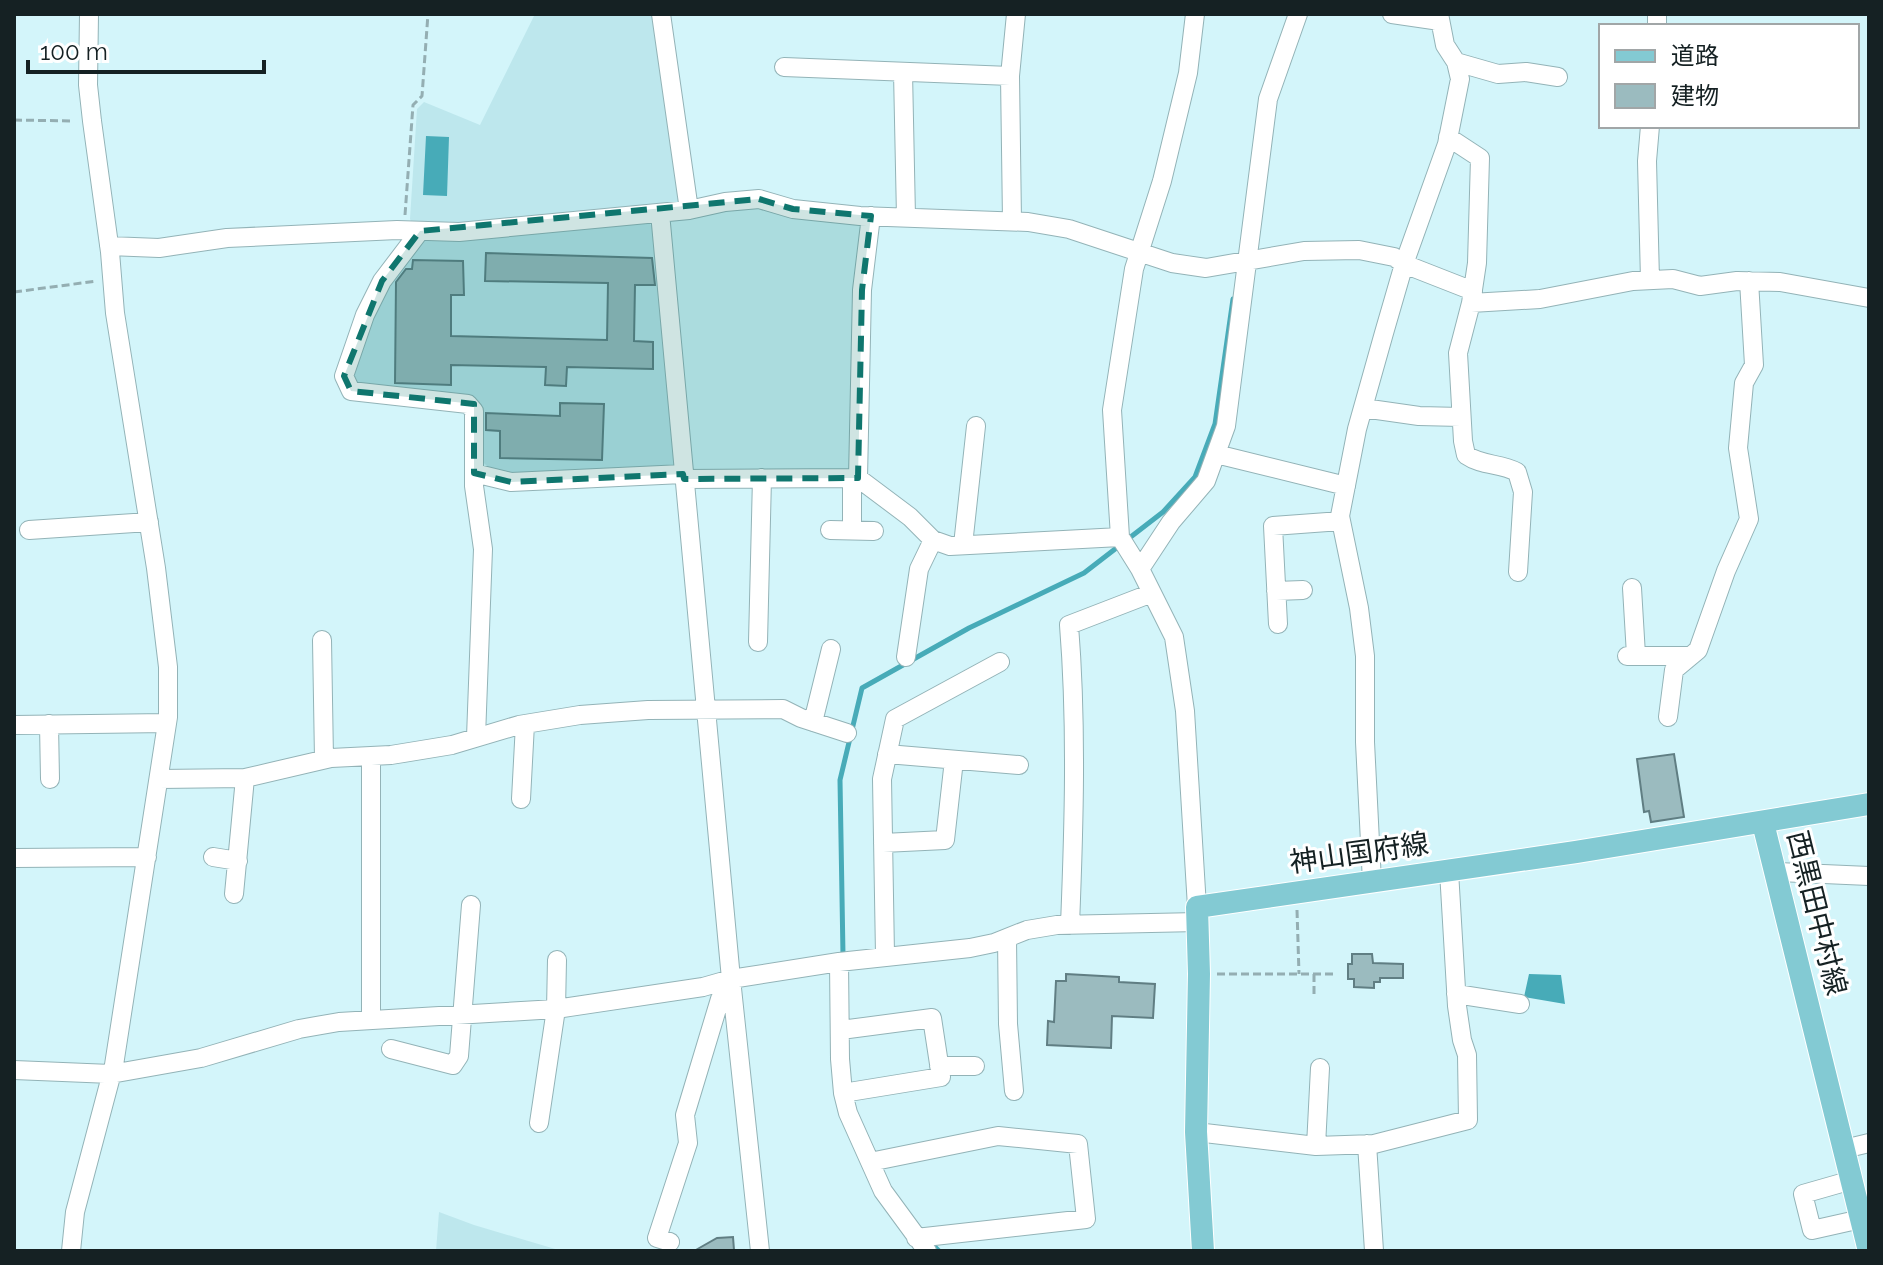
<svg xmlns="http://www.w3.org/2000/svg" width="1883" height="1265" viewBox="0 0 1883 1265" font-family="Raleway,'Noto Sans JP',sans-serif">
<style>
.built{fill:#bde7ed}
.water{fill:#47abb8}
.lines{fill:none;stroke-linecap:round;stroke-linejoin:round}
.stream{stroke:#47abb8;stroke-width:5}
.building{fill:#9bbbbf;stroke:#607e83;stroke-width:2}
.minor-casing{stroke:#93b3b7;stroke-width:20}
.major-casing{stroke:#fff;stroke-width:24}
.path{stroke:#94aeb2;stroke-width:3;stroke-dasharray:8 4;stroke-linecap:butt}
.minor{stroke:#fff;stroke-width:18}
.major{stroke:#83cad3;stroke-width:22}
.marked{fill:#0f766e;fill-opacity:0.2;stroke:#0f766e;stroke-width:6;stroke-dasharray:16 10;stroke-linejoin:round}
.labels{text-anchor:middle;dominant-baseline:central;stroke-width:6;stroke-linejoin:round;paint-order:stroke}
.street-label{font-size:28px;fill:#152123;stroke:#fff}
</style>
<rect width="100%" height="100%" fill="#d3f5fa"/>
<path class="built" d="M535,14H656L683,205L559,217L413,226L410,219L417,109L424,102L480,125Z
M646,219L656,232L676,466L515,477L492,471L482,461L480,409L358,387L353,370L371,310L426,234Z
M439,1212L474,1225L562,1251H436Z"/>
<path class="water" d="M426,136L449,137L447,196L423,195Z
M1529,974L1561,975L1565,1004L1524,997Z"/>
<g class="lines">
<path class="stream" d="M843,955L840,780L862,688L969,628L1084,573L1163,512L1195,477L1215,424L1233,299
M933,1245L939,1251"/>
</g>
<path class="building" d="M486,253L652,258L655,285H635L634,341L653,342V369L567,367L566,386L545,385L546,367L451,365V385L395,383L396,282L406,269H412L413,260L463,261L464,295H451V336L607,340L608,283L485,281Z
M560,403L604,404L602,460L500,458V431L486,430V413L560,416Z
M1674,754L1684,817L1651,822L1649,811L1644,812L1637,759Z
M1352,954H1372L1373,963L1403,964V978H1380V982H1374V988L1354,987V979H1348V964H1352Z
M1066,974L1119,977V982L1155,984L1153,1018L1112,1016L1111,1048L1047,1045L1048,1021L1054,1022L1056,981H1066Z
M733,1237L734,1250L694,1251L717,1238Z"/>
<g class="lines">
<g class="minor-casing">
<path id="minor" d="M661,14L689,210
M1392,14L1440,21
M1439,14L1445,45L1456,62L1498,74L1526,72L1558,77
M1657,26V14
M784,67L1010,76L1012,221
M903,72L906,217
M1010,76L1016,14
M1448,137L1480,158L1477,263L1471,303L1458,353L1463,441L1466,455C1482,466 1500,463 1517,472L1523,492L1518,572
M660,213L731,979L760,1251
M420,231L382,281L365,315L344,376L351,391L468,404L474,411V486L483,549L476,737
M109,246L159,248L227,238L397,230L459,232L689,210L725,202L759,199L793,209L860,216L1028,222L1069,229L1172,263L1206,268L1304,251L1359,250L1394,257L1404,264L1473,291
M1650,280L1647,161L1650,126
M1471,303L1540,299L1633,281L1673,279L1700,286L1737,281L1780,282L1869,298
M1363,408L1419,416L1461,417
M1216,454L1346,486
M474,473L511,482L683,474
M684,479L858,478L910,517L933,540L950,546L1120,537
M29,530L149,522
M830,530L874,531
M852,530V487L858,478L862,290L871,216
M963,545L976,426
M1140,569L1120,537L1112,410L1134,269L1162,181L1188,73L1195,14
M1632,588L1636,655
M1276,591L1303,590
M1278,624L1273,526L1341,521
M322,640L324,759
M758,642L762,478
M1627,656H1691
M906,657L919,569L933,540
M1668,717L1674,670L1698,650L1726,571L1749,519L1738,448L1744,383L1754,365L1749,281
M813,722L831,649
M49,724L50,779
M14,725L167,723
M887,754L1019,765
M159,779L245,778L331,758L391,755L452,745L519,725L580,715L648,710L783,709L801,718L847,733
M521,799L525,724
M883,843L945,840L954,760
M213,857L238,861
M14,858L147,857
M1777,872L1869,876
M1372,882L1365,742V656L1359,608L1340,516L1357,429L1384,333L1404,264L1447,144L1460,79L1456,62
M234,894L245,778
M1197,907L1185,711L1174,637L1140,569L1171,522L1206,481L1226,426L1268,99L1298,14
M1070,925C1074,825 1077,725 1069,625L1152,593
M1007,938L1008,1024L1014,1091
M885,955L882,779L895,719L1000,662
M839,962L840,1059L843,1093L848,1113L883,1191L927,1251
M1456,994L1520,1004
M371,1020V756
M841,1030L932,1018L941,1077L843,1093
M391,1049L453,1065L459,1056L471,905
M939,1066H975
M14,1070L111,1074L201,1058L299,1029L339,1022L556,1009L703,987L731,979L839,962L970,948L994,943L1027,930L1057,925L1198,922
M539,1123L556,1009L557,960
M1196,1132L1316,1146L1374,1144L1468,1120L1467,1055L1462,1040L1457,1006L1449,871
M1367,1144L1374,1251
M1316,1146L1320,1068
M1844,1149L1869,1143
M870,1162L998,1136L1078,1144L1086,1219L916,1238
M1852,1180L1803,1194L1812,1230L1861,1219
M670,1242L657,1238L688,1143L685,1115L720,999L731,979
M71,1251L75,1212L114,1065L168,717V667L156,568L115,313L110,252L92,121L88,85L89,14"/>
</g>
<g class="major-casing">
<path id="major" d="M1763,823L1869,1251
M1203,1251L1196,1132L1199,974L1197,907L1576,852L1869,804"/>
</g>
<path class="path" d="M14,120L74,121
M405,215L413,105L422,96L428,14
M14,292L97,281
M1297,910L1299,974
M1217,974H1337
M1314,974V995"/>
<use href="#minor" class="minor"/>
<use href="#major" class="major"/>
</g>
<path class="marked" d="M759,199L793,209L871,216L862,290L858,478L684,479L683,474L511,482L474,473V404L351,391L344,376L382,281L420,231Z"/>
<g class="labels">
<g class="street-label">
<text transform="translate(1359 853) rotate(-8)">神山国府線</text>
<text transform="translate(1817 913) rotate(76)">西黒田中村線</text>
</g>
</g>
<rect width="1883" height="1265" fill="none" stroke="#152123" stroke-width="32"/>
<rect x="1599" y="24" width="260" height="104" fill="#ffffff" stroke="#a1a6a7" stroke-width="2"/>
<rect x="1615" y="50" width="40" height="12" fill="#83cad3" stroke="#a1a6a7" stroke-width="2"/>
<text x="1671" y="64" font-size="24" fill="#152123">道路</text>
<rect x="1615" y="84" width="40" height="24" fill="#9bbbbf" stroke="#a1a6a7" stroke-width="2"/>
<text x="1671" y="104" font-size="24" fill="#152123">建物</text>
<path d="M28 60v12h236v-12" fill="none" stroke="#152123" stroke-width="4"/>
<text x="40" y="60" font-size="24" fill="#152123" stroke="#ffffff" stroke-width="6" paint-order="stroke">100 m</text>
</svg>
